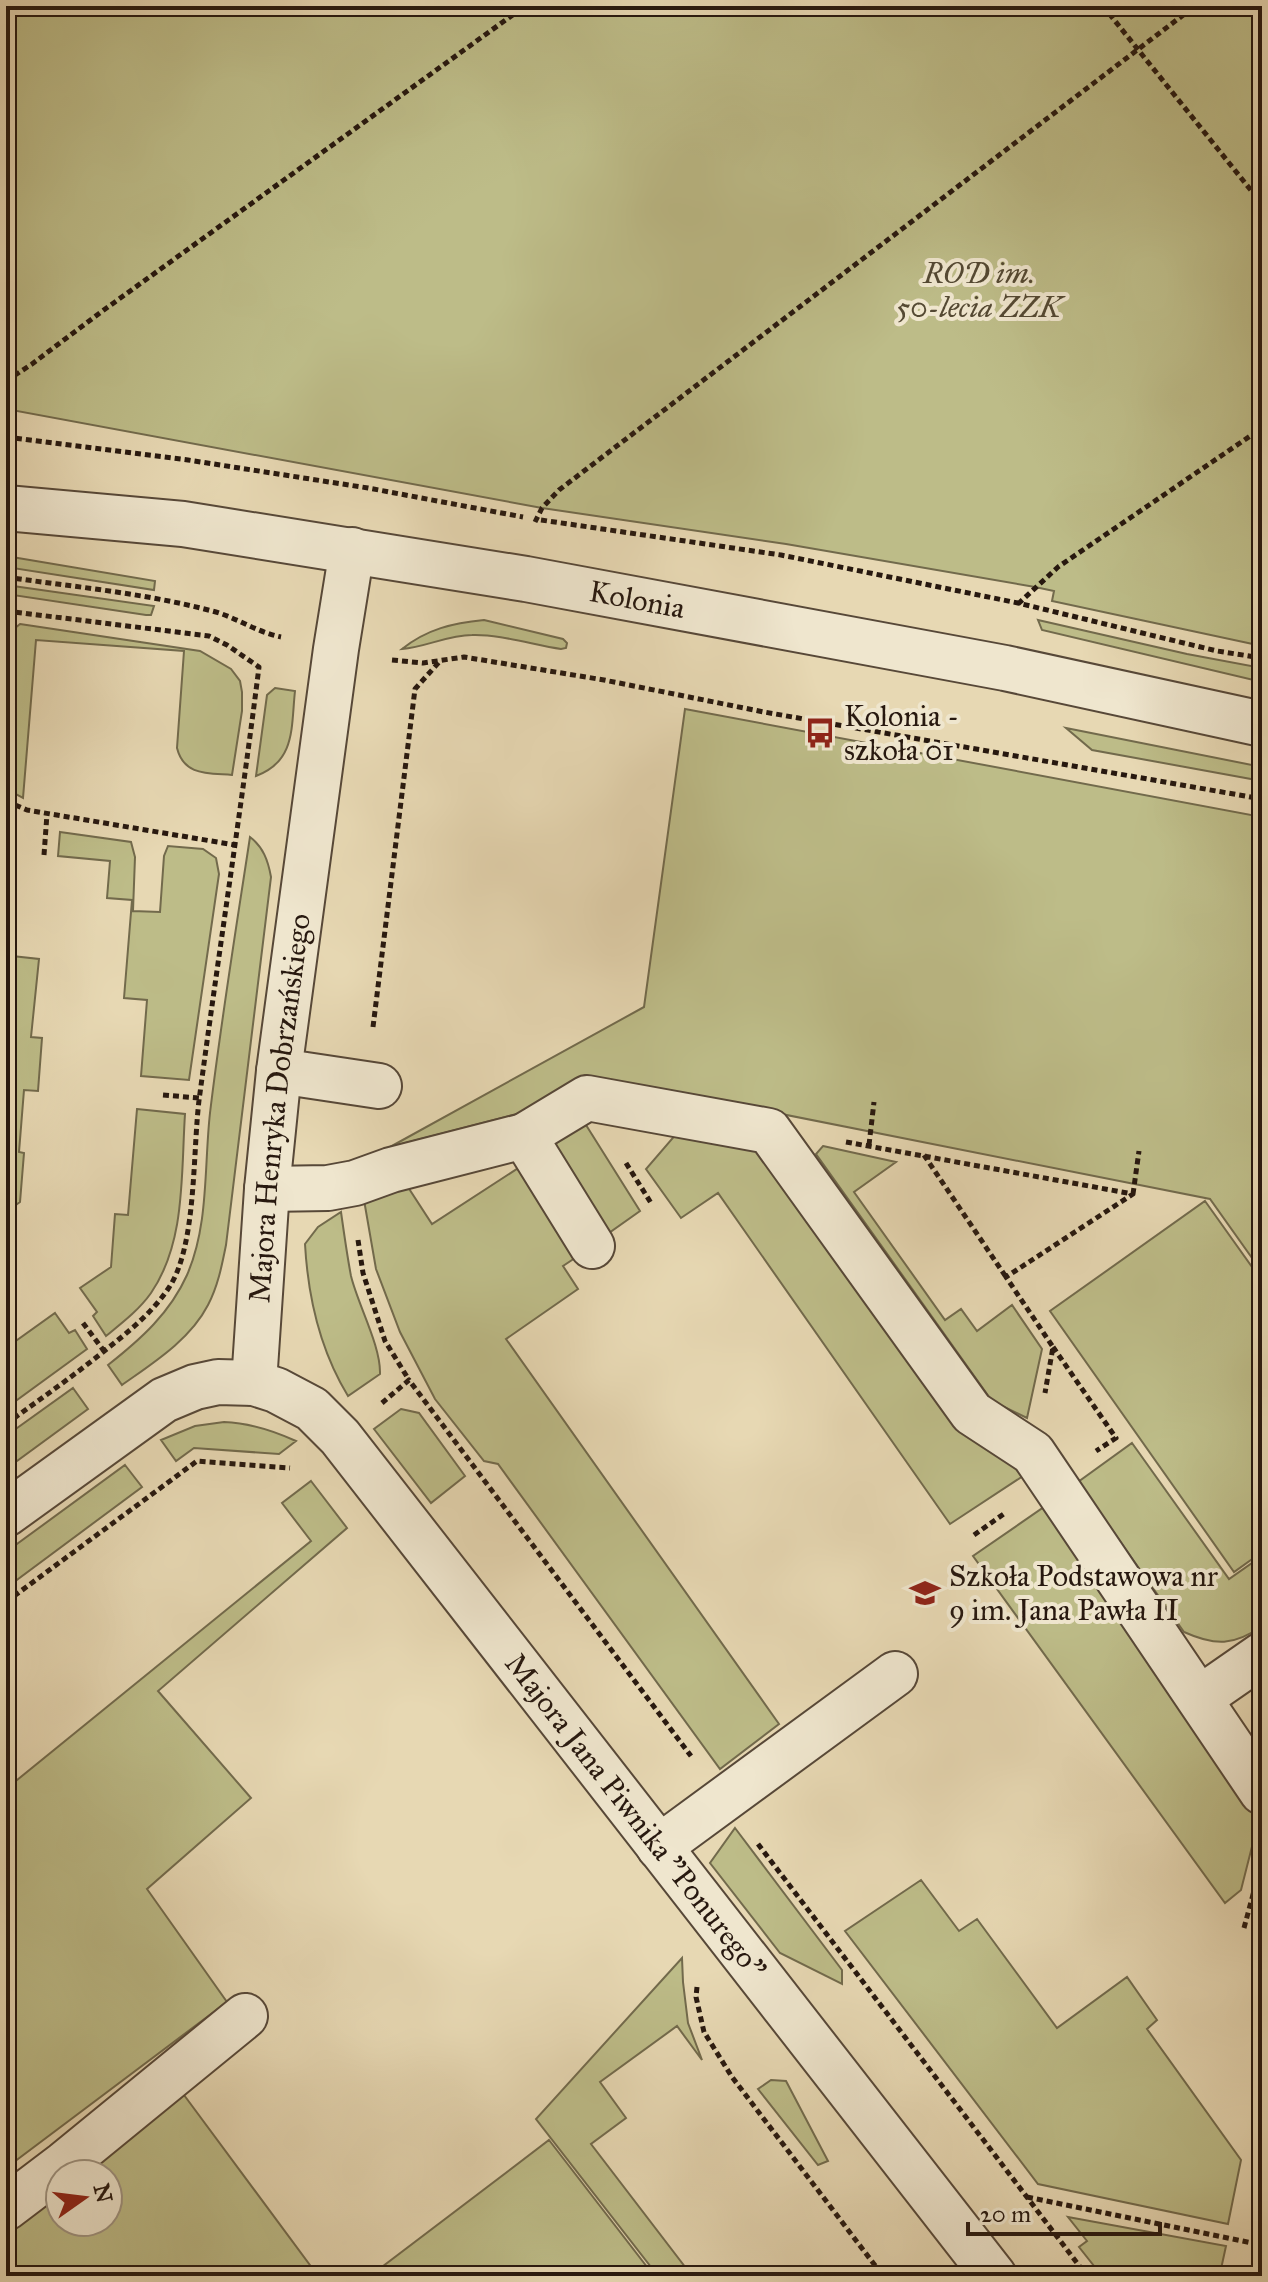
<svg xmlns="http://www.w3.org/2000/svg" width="1268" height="2282" viewBox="0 0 1268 2282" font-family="'IM FELL Great Primer',serif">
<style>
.green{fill:#bdbc88;stroke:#726a4c;stroke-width:2}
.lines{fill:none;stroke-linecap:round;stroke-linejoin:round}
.minor-casing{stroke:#574838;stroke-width:48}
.path{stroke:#27180f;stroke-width:5;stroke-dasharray:6 4;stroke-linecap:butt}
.minor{stroke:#efe6ce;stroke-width:44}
.labels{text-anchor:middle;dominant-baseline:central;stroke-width:8;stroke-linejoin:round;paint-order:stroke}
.park-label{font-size:30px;font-style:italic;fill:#544933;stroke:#efe6ce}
.street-label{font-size:30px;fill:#27180f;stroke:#efe6ce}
.poi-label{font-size:30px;fill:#27180f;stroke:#efe6ce;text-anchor:start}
</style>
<rect width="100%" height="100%" fill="#e7d8b3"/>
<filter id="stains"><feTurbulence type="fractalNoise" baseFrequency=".0025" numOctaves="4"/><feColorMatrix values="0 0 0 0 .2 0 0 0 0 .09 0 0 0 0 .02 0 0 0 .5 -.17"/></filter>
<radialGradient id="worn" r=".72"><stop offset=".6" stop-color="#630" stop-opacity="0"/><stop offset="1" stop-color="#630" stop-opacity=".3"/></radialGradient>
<path class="green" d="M6,6H1262V646L1052,601L1054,591L1035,587L786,544L542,508L6,409Z
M6,556L155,581L154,590L6,567Z
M6,585L154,606L151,615H146L6,594Z
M484,620L563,639L567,643L566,648L561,649C534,645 499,634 472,635C448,635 426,647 402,649C427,629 453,623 484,620Z
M1038,620L1187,654L1262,668V682L1042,630Z
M20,624L200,651L231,669L240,681L242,692V711L232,775C208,773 184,776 177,748L184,651L36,640L23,798L6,789V668L9,633Z
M275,688L295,691C291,727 296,761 256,776L267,695Z
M685,709L1262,817V1272L1210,1199L585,1075L532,1110L390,1147L644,1007Z
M1066,728L1262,767V781L1092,750Z
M60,832L131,842L135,857L133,911L160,912L164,856L168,846L203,849L216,858L219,874L189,1080L141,1076L147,1000L124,998L132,900L107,898L110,861L58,856Z
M250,837C263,847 268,860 271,877L226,1245C222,1265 218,1286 208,1305C190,1340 153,1363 122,1385L108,1365C141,1339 170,1313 187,1275C209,1225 204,1166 210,1113C221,1021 236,929 250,837Z
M12,956L39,959L31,1037L42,1038L38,1091L24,1090L19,1152L24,1153L20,1202L6,1212V980L9,978Z
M137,1109L185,1114C181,1173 186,1242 151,1293C139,1310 122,1323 106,1336L93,1316L97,1312L80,1288L111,1267L115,1214L128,1215Z
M586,1125L640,1211L606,1235L550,1148L568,1133Z
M677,1133L729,1143L760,1152L1003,1456L1023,1476L950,1524L718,1193L681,1218L646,1169Z
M823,1146L896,1162L854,1192L945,1320L961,1309L977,1331L1012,1305L1042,1349L1027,1418L992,1401L816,1154Z
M523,1165L581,1254L563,1266L578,1289L506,1339L779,1724L720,1769L498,1464L484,1461L435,1399L400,1332L376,1269L364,1200L404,1181L432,1224Z
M1205,1201L1262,1281V1552L1234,1572L1050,1311Z
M341,1212C344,1233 347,1255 351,1276C358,1305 381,1346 380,1374L348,1396C320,1350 308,1298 305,1244L318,1227Z
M55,1313L69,1333L75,1330L87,1349L6,1408V1348Z
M73,1388L88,1409L6,1469V1436Z
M401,1409L419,1413L465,1476L431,1503L374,1429Z
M224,1422C250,1423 272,1430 296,1441L279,1454L194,1448L176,1461L161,1440L195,1426Z
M1132,1443L1229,1579L1262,1556V1626C1234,1646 1215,1646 1184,1632L1078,1482Z
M125,1465L142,1487L6,1588V1552Z
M311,1481L347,1528L158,1691L251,1798L147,1889L227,2002L6,2168V1789L311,1541L282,1503Z
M1044,1507L1259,1819L1241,1890L1225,1903L973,1556Z
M735,1828L842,1970V1984L780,1953L710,1863Z
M921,1880L959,1931L977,1919L1057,2028L1127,1977L1157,2020L1147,2029L1241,2160L1228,2224L1038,2184L845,1931Z
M682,1958L683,1982L688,2023L702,2060L677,2026L600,2082L626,2118L591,2144L692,2276H658L536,2119Z
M771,2080L786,2081L828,2161L818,2165L758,2089Z
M184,2095L318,2276H6V2231L60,2190V2222H108V2174H81Z
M549,2140L654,2276H370Z
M1068,2217L1226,2246L1221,2269L1253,2276H1102L1079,2247L1087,2241Z"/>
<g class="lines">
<g class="minor-casing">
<g id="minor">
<path id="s1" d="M6,508L183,524L526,579L1005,668L1262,724"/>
<path d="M279,1071L379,1086"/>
<path d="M524,1136L592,1246"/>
<path d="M267,1189L328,1188L355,1183L391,1170L524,1136L587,1098L769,1131L972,1413L1033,1453L1262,1792"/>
<path id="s2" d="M254,1383L267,1189L279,1071L336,649L352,550"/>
<path id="s3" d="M6,1514L164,1400L195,1387L218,1382L254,1383L276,1390L312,1409L340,1437L994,2276"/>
<path d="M1200,1698L1262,1655"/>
<path d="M659,1847L895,1674"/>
<path d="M6,2208L64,2164L245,2016"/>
</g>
</g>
<path class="path" d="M1103,6L1262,204
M6,381L32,364L101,312L525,6
M6,437L188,460L368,488L523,517
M541,520L781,555L1018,603L1217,651L1262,658
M535,522L542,508L559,490L1195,6
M6,577C74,587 145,593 212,611C236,617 256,632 281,637
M1018,604L1058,567L1262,428
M6,611L209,636L227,645L259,667C241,810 219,951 200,1093C192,1146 198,1246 168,1289C151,1314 127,1333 103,1352C72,1377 39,1400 6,1424
M392,660L423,663L464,657L604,680L764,712L1262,799
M6,801L27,810L235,845
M44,855L47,814
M373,1027L415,689L440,661
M163,1095L199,1098
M846,1142L1133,1194L1006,1277L1053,1347L1045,1393
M869,1145L874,1102
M924,1155L1006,1277
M626,1163L651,1203
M1133,1194L1139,1151
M358,1240L363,1273L385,1341L409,1380
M83,1323L104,1351
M1053,1347L1116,1438L1096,1451
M382,1403L409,1380L691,1756
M974,1535L1005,1513
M6,1602L197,1461L290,1468
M758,1844L1087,2276
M1244,1928L1262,1861
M697,1987L696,1997L704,2032L732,2077L883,2276
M1027,2197L1262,2245"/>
<use href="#minor" class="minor"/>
</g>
<defs>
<g id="bus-bare" transform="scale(2.4)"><path d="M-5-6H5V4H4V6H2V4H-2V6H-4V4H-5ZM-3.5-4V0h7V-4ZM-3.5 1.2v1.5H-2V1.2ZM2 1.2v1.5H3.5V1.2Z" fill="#8f2418" stroke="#efe6ce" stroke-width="2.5" paint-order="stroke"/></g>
<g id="school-bare" transform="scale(2.4)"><path d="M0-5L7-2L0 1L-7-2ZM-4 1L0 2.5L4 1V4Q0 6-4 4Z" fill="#8f2418" stroke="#efe6ce" stroke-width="2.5" paint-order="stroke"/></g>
</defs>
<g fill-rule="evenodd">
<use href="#bus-bare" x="820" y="733"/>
<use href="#school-bare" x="925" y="1593"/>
</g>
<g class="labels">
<g class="park-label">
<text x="979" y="273">ROD im.<tspan x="979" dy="34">50-lecia ZZK</tspan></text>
</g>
<g class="street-label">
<text stroke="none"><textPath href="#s1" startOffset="638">Kolonia</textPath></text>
<text stroke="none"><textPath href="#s2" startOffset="276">Majora Henryka Dobrzańskiego</textPath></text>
<text stroke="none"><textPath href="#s3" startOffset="872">Majora Jana Piwnika "Ponurego"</textPath></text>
</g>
<g class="poi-label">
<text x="844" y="716">Kolonia -<tspan x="844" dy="34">szkoła 01</tspan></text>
<text x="949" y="1576">Szkoła Podstawowa nr<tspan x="949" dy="34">9 im. Jana Pawła II</tspan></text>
</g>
</g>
<rect width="1268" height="2282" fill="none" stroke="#e7d8b3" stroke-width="32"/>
<rect x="8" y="8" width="1252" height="2266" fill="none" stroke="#27180f" stroke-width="4"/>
<rect x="16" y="16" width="1236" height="2250" fill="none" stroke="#27180f" stroke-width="2"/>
<g transform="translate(84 2198) rotate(76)"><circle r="38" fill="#efe6ce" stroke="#9f9482" stroke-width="2"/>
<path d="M0-6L14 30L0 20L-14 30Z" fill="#8f2418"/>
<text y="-12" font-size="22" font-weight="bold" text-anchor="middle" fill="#27180f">N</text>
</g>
<path d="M968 2222v12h192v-12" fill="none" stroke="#27180f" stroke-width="4"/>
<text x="980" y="2222" font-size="24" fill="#27180f" stroke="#efe6ce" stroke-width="6" paint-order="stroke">20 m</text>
<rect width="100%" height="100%" filter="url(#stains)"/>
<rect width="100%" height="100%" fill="url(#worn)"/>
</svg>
